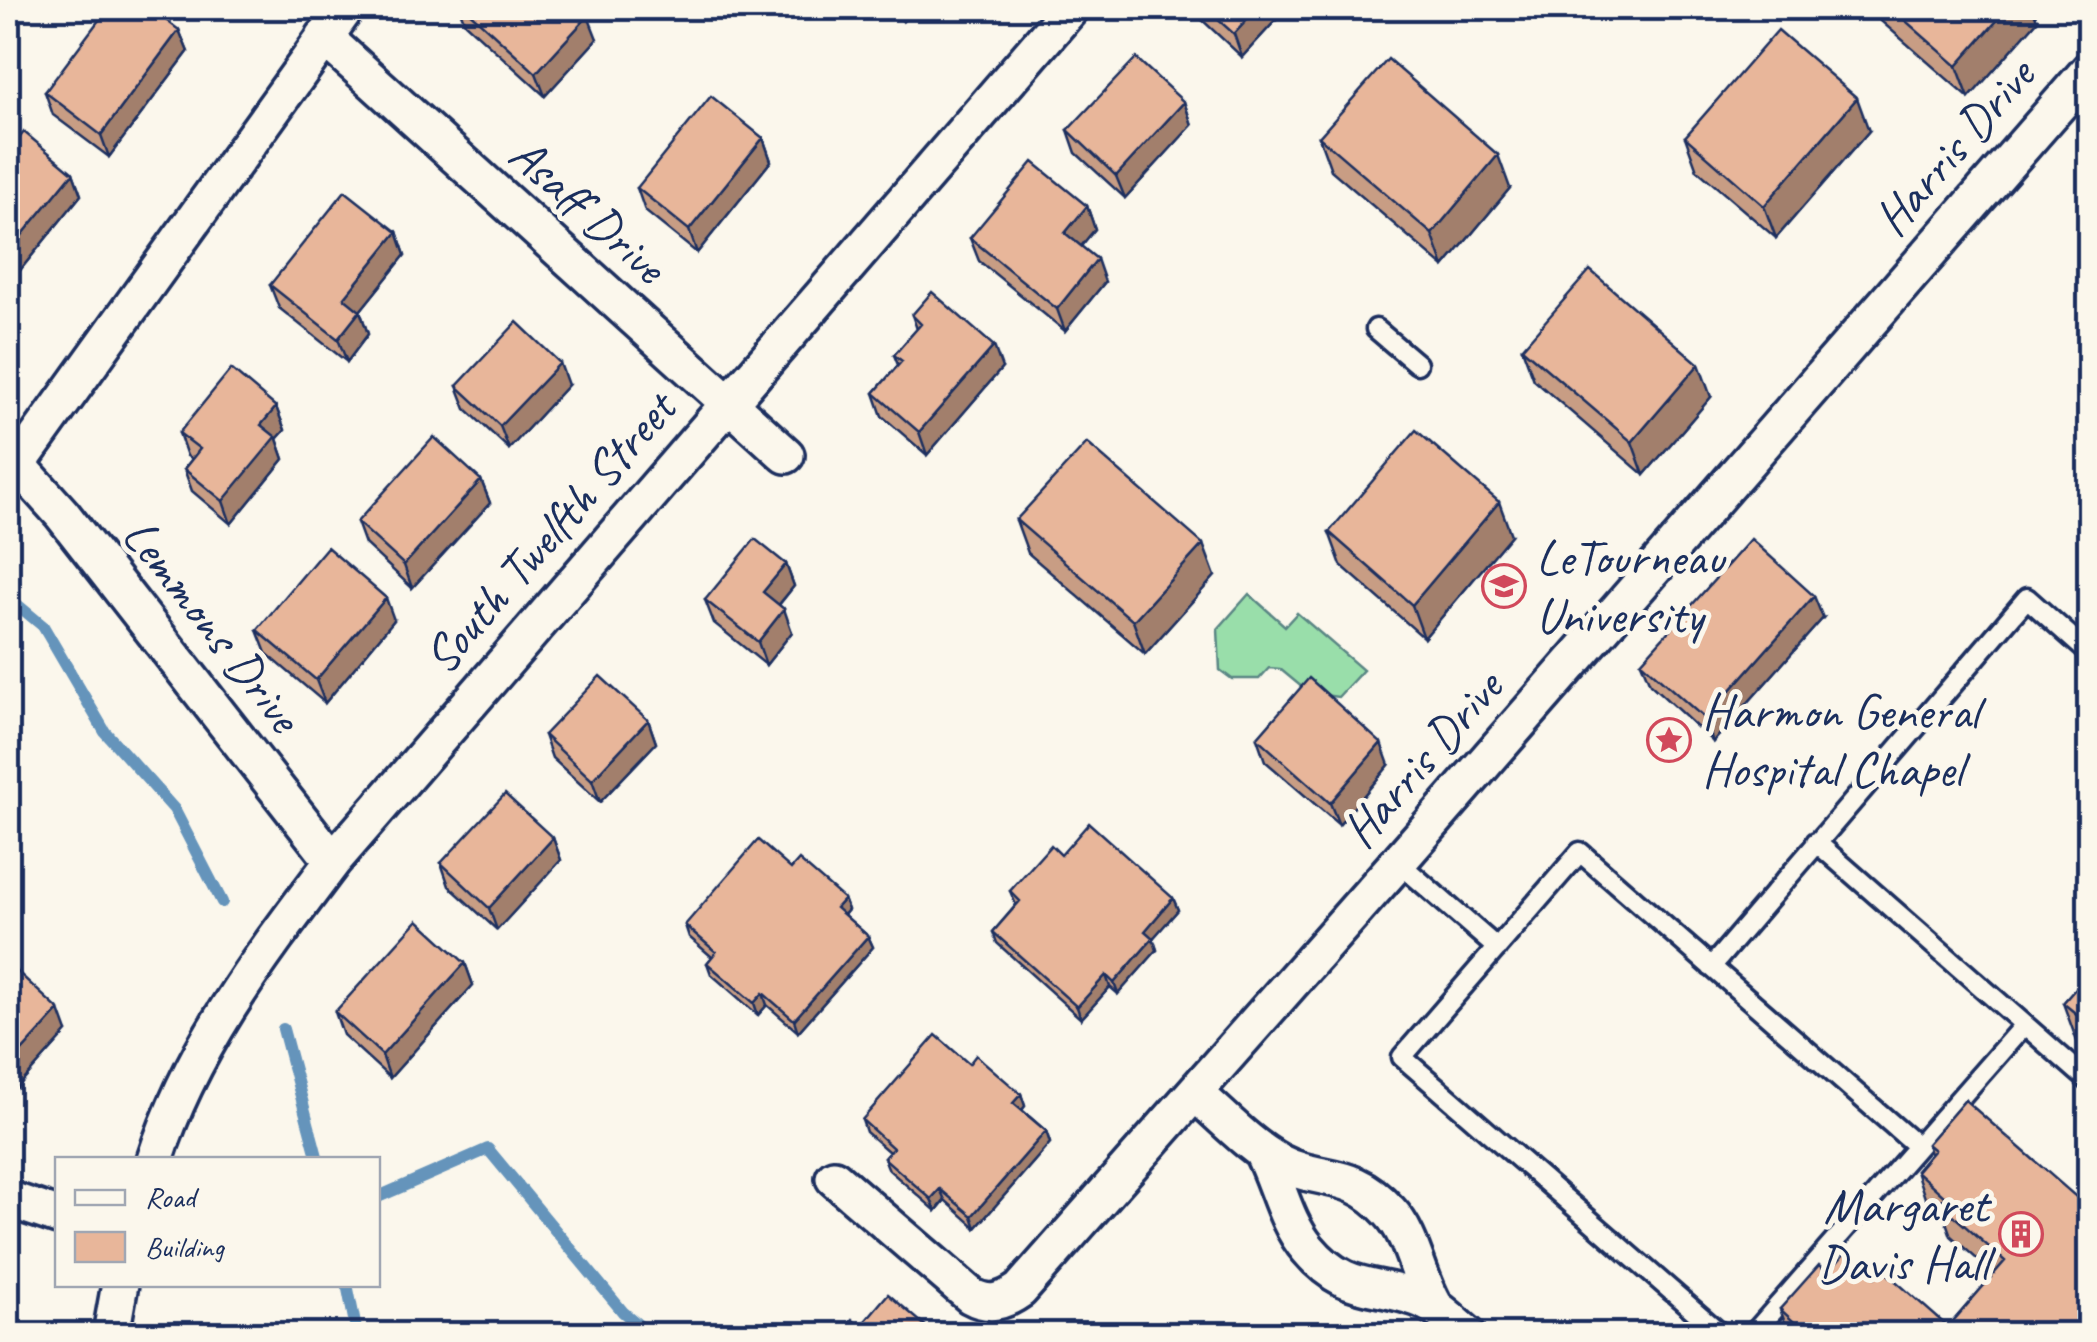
<svg xmlns="http://www.w3.org/2000/svg" width="2097" height="1342" viewBox="0 0 2097 1342" font-family="Caveat,sans-serif">
<style>
.green{fill:#99deaa;stroke:#5a8684;stroke-width:2.5}
.lines{fill:none;stroke-linecap:round;stroke-linejoin:round}
.stream{stroke:#6594bb;stroke-width:12}
.lane-casing{stroke:#1b2f5e;stroke-width:25}
.street-casing{stroke:#1b2f5e;stroke-width:42}
.lane{stroke:#fbf7ec;stroke-width:18}
.street{stroke:#fbf7ec;stroke-width:35}
.wall{fill:#c89d84;stroke:#1b2f5e;stroke-width:2.5}
.shaded-wall{fill:#a27f6c;stroke:#1b2f5e;stroke-width:2.5}
.building{fill:#e8b69a;stroke:#1b2f5e;stroke-width:2.5}
.labels{text-anchor:middle;dominant-baseline:central;stroke-width:10;stroke-linejoin:round;paint-order:stroke}
.street-label{font-size:50px;fill:#1b2f5e;stroke:#fbf7ec}
.poi-label{font-size:50px;fill:#1b2f5e;stroke:#fbf7ec;text-anchor:start}
</style>
<rect width="100%" height="100%" fill="#fbf7ec"/>
<filter id="ink" filterUnits="userSpaceOnUse"><feTurbulence type="fractalNoise" baseFrequency=".01" numOctaves="2"/><feDisplacementMap in="SourceGraphic" scale="20" xChannelSelector="R" yChannelSelector="G"/><feConvolveMatrix kernelMatrix="1 2 1 2 8 2 1 2 1" color-interpolation-filters="sRGB"/></filter>
<g filter="url(#ink)">
<path class="green" d="M1249,594L1285,626L1297,613L1363,670L1338,697L1309,693L1280,669L1269,668L1259,679H1232L1220,670L1218,629Z"/>
<g class="lines">
<path class="stream" d="M8,597L43,626L105,732L174,809L222,902
M283,1029L318,1160
M378,1197L488,1149L623,1312L649,1334
M347,1284L357,1334"/>
<g class="lane-casing">
<path id="lane" d="M1376,329L1417,364
M1816,842L2090,1082
M1398,862L1497,948
M1711,967L2027,598L2090,654
M1721,1334L1402,1057L1580,852L1917,1146
M1753,1334L2024,1025"/>
</g>
<g class="street-casing">
<path id="street" d="M324,37L786,455
M8,454L62,514L333,861
M8,478L346,8
M1195,1093C1222,1116 1248,1145 1279,1162C1321,1184 1350,1168 1389,1211C1414,1237 1417,1278 1436,1308
M1262,1152C1278,1183 1285,1222 1308,1249C1345,1293 1371,1282 1417,1298C1437,1305 1451,1321 1467,1334
M155,1160C191,1047 263,954 333,861L1071,8
M834,1178L971,1296C989,1306 1003,1302 1020,1290L1398,862L2090,69
M8,1199L58,1216
M111,1334L120,1284"/>
</g>
<use href="#lane" class="lane"/>
<use href="#street" class="street"/>
</g>
<path class="wall" d="M459,8H579L597,39L545,96L465,23Z
M886,8H914L903,21Z
M1196,8H1287L1242,57L1199,17Z
M1866,8H2033L2037,21L1969,98Z
M179,30L188,52L109,157L53,115L45,92Z
M1184,102L1192,125L1125,198L1076,153L1068,130Z
M1869,131L1776,238L1697,170L1685,137Z
M1319,137L1510,188L1444,267L1331,170Z
M763,138L771,161L697,253L645,211L637,188Z
M8,152L73,173L81,195L17,274L8,266Z
M1087,206L1095,229L1081,246L1105,282L1065,331L979,261L970,238Z
M397,232L405,255L360,311L368,334L347,362L279,308L270,285Z
M2090,244V271L2082,252Z
M912,315L1002,368L927,455L882,416L874,393L898,365L894,355L917,329Z
M1522,348L1711,397L1644,475L1534,380Z
M568,385L509,449L466,409L457,386Z
M276,407L285,430L277,439L284,459L231,524L192,491L184,469L192,459L187,456L179,433Z
M481,480L490,503L412,588L365,544L357,522Z
M1016,520L1215,576L1145,654L1028,553Z
M1329,532L1511,535L1424,638L1341,565Z
M786,564L794,586L779,605L792,632L766,665L714,623L705,600Z
M1823,618L1713,742L1650,684L1641,662Z
M394,620L325,703L266,653L257,630Z
M648,720L656,743L600,802L552,758L544,735Z
M1257,738L1389,765L1339,825L1265,761Z
M553,838L561,860L497,930L449,886L441,863Z
M1061,855L1173,898L1178,910L1153,938L1157,950L1118,994L1110,987L1081,1019L997,943L993,932L1016,905L1010,891Z
M791,869L844,899L848,910L844,915L868,936L873,947L798,1032L767,1005L758,1015L711,974L707,963L712,957L689,937L685,925Z
M8,963L67,1032L14,1091L8,1085Z
M465,963L473,985L390,1078L343,1035L335,1012Z
M2090,972V1054L2078,1044L2063,1003Z
M969,1064L1021,1094L1025,1106L1022,1110L1046,1131L1050,1143L976,1228L945,1200L936,1211L889,1170L884,1158L889,1152L866,1132L862,1120Z
M1965,1100L2090,1334H1789L1780,1309L1828,1273L1875,1277L1948,1327L1994,1274L1951,1236L1945,1219L1927,1204L1916,1171L1930,1154L1927,1144Z"/>
<path class="shaded-wall" d="M898,8H914L903,21Z
M1258,8H1287L1242,57L1234,34Z
M2008,8H2033L2037,21L1969,98L1957,66Z
M588,16L597,39L545,96L536,73Z
M179,30L188,52L109,157L101,135Z
M1857,98L1869,131L1776,238L1764,206Z
M1184,102L1192,125L1125,198L1116,176Z
M763,138L771,161L697,253L689,230Z
M1498,155L1510,188L1444,267L1432,234Z
M73,173L81,195L17,274L9,251Z
M1087,206L1095,229L1073,256L1065,233Z
M397,232L405,255L352,321L344,298Z
M1097,259L1105,282L1065,331L1057,309Z
M360,311L368,334L347,362L338,339Z
M994,346L1002,368L927,455L919,432Z
M560,363L568,385L509,449L500,426Z
M1699,364L1711,397L1644,475L1632,442Z
M276,407L285,430L277,439L284,459L231,524L223,501L261,425Z
M481,480L490,503L412,588L404,565Z
M1499,502L1511,535L1424,638L1412,605Z
M1203,544L1215,576L1145,654L1133,621Z
M786,564L794,586L771,614L763,592Z
M1814,596L1823,618L1713,742L1705,719Z
M386,598L394,620L325,703L316,680Z
M784,609L792,632L766,665L758,642Z
M648,720L656,743L600,802L592,780Z
M1381,743L1389,765L1339,825L1330,803Z
M553,838L561,860L497,930L489,908Z
M1173,898L1178,910L1149,943L1145,931Z
M844,899L848,910L840,919L836,908Z
M868,936L873,947L798,1032L794,1020Z
M1153,938L1157,950L1118,994L1114,983Z
M465,963L473,985L390,1078L382,1055Z
M1106,975L1110,987L1081,1019L1077,1007Z
M763,993L767,1005L758,1015L754,1003Z
M59,1010L67,1032L14,1091L8,1073V1066Z
M1021,1094L1025,1106L1018,1115L1013,1103Z
M1046,1131L1050,1143L976,1228L972,1216Z
M940,1189L945,1200L936,1211L931,1199Z"/>
<path class="building" d="M108,8H150L179,30L101,135L45,92Z
M465,8H579L588,16L536,73Z
M1205,8H1258L1234,34Z
M1891,8H2008L1957,66Z
M1778,30L1857,98L1764,206L1685,137Z
M1136,58L1184,102L1116,176L1068,130Z
M1388,59L1498,155L1432,234L1319,137Z
M711,96L763,138L689,230L637,188Z
M24,132L73,173L9,251L8,250V152Z
M1033,162L1087,206L1065,233L1097,259L1057,309L970,238Z
M345,191L397,232L344,298L360,311L338,339L270,285Z
M2090,244V258L2082,252Z
M1590,270L1699,364L1632,442L1522,348Z
M932,292L994,346L919,432L874,393L902,361L894,355L921,324L912,315Z
M517,322L560,363L500,426L457,386Z
M231,369L276,407L261,425L276,437L223,501L184,469L200,449L179,433Z
M1416,430L1499,502L1412,605L1329,532Z
M434,437L481,480L404,565L357,522Z
M1087,443L1203,544L1133,621L1016,520Z
M755,539L786,564L763,592L784,609L758,642L705,600Z
M1751,539L1814,596L1705,719L1641,662Z
M327,547L386,598L316,680L257,630Z
M600,676L648,720L592,780L544,735Z
M1309,678L1381,743L1330,803L1257,738Z
M505,794L553,838L489,908L441,863Z
M1089,823L1173,898L1145,931L1153,938L1114,983L1106,975L1077,1007L993,932L1020,901L1010,891L1051,845L1061,855Z
M758,840L791,869L799,860L844,899L836,908L868,936L794,1020L763,993L754,1003L707,963L716,952L685,925Z
M418,920L465,963L382,1055L335,1012Z
M8,963L59,1010L8,1066Z
M2090,972V1025L2063,1003Z
M936,1035L969,1064L976,1055L1021,1094L1013,1103L1046,1131L972,1216L940,1189L931,1199L884,1158L893,1148L862,1120Z
M1965,1100L2090,1209V1334H1807L1780,1309L1819,1265L1828,1273L1846,1252L1875,1277L1882,1269L1948,1327L2005,1261L1939,1203L1945,1197L1916,1171L1934,1150L1927,1144Z
M888,1294L935,1334H839L852,1319L860,1327Z"/>
</g>
<defs>
<g id="university-ring" transform="scale(2.25)"><circle r="9.5" fill="#fbf7ec" stroke="#d1495b" stroke-width="1.5"/><path d="M0-5L7-2L0 1L-7-2ZM-4 1L0 2.5L4 1V4Q0 6-4 4Z" fill="#d1495b"/></g>
<g id="sight-ring" transform="scale(2.25)"><circle r="9.5" fill="#fbf7ec" stroke="#d1495b" stroke-width="1.5"/><path d="M0-6L1.8-2.2L6-1.7L2.9 1.2L3.7 5.4L0 3.3L-3.7 5.4L-2.9 1.2L-6-1.7L-1.8-2.2Z" fill="#d1495b"/></g>
<g id="building-ring" transform="scale(2.25)"><circle r="9.5" fill="#fbf7ec" stroke="#d1495b" stroke-width="1.5"/><path d="M-4-6H4V6H1V3H-1V6H-4ZM-2.5-4.3h1.7v1.8h-1.7ZM.8-4.3h1.7v1.8H.8ZM-2.5-1h1.7V.8h-1.7ZM.8-1h1.7V.8H.8Z" fill="#d1495b"/></g>
</defs>
<g fill-rule="evenodd">
<use href="#university-ring" x="1504" y="586"/>
<use href="#sight-ring" x="1669" y="740"/>
<use href="#building-ring" x="2021" y="1234"/>
</g>
<g class="labels">
<g class="street-label">
<text transform="translate(1954 147) rotate(-49)">Harris Drive</text>
<text transform="translate(588 210) rotate(42)">Asaff Drive</text>
<text transform="translate(549 533) rotate(-49)">South Twelfth Street</text>
<text transform="translate(212 625) rotate(52)">Lemmons Drive</text>
<text transform="translate(1422 759) rotate(-49)">Harris Drive</text>
</g>
<g class="poi-label">
<text x="1536" y="557">LeTourneau<tspan x="1536" dy="58">University</tspan></text>
<text x="1702" y="711">Harmon General<tspan x="1702" dy="58">Hospital Chapel</tspan></text>
<text x="1988" y="1205" text-anchor="end">Margaret<tspan x="1988" dy="58">Davis Hall</tspan></text>
</g>
</g>
<rect width="2097" height="1342" fill="none" stroke="#fbf7ec" stroke-width="40"/>
<rect x="20" y="20" width="2057" height="1302" fill="none" stroke="#1b2f5e" stroke-width="4" filter="url(#ink)"/>
<rect x="55" y="1157" width="325" height="130" fill="#fbf7ec" stroke="#a1a7b3" stroke-width="2.5"/>
<rect x="75" y="1190" width="50" height="15" fill="#fbf7ec" stroke="#a1a7b3" stroke-width="2.5"/>
<text x="145" y="1207" font-size="30" fill="#1b2f5e">Road</text>
<rect x="75" y="1232" width="50" height="30" fill="#e8b69a" stroke="#a1a7b3" stroke-width="2.5"/>
<text x="145" y="1257" font-size="30" fill="#1b2f5e">Building</text>
</svg>
